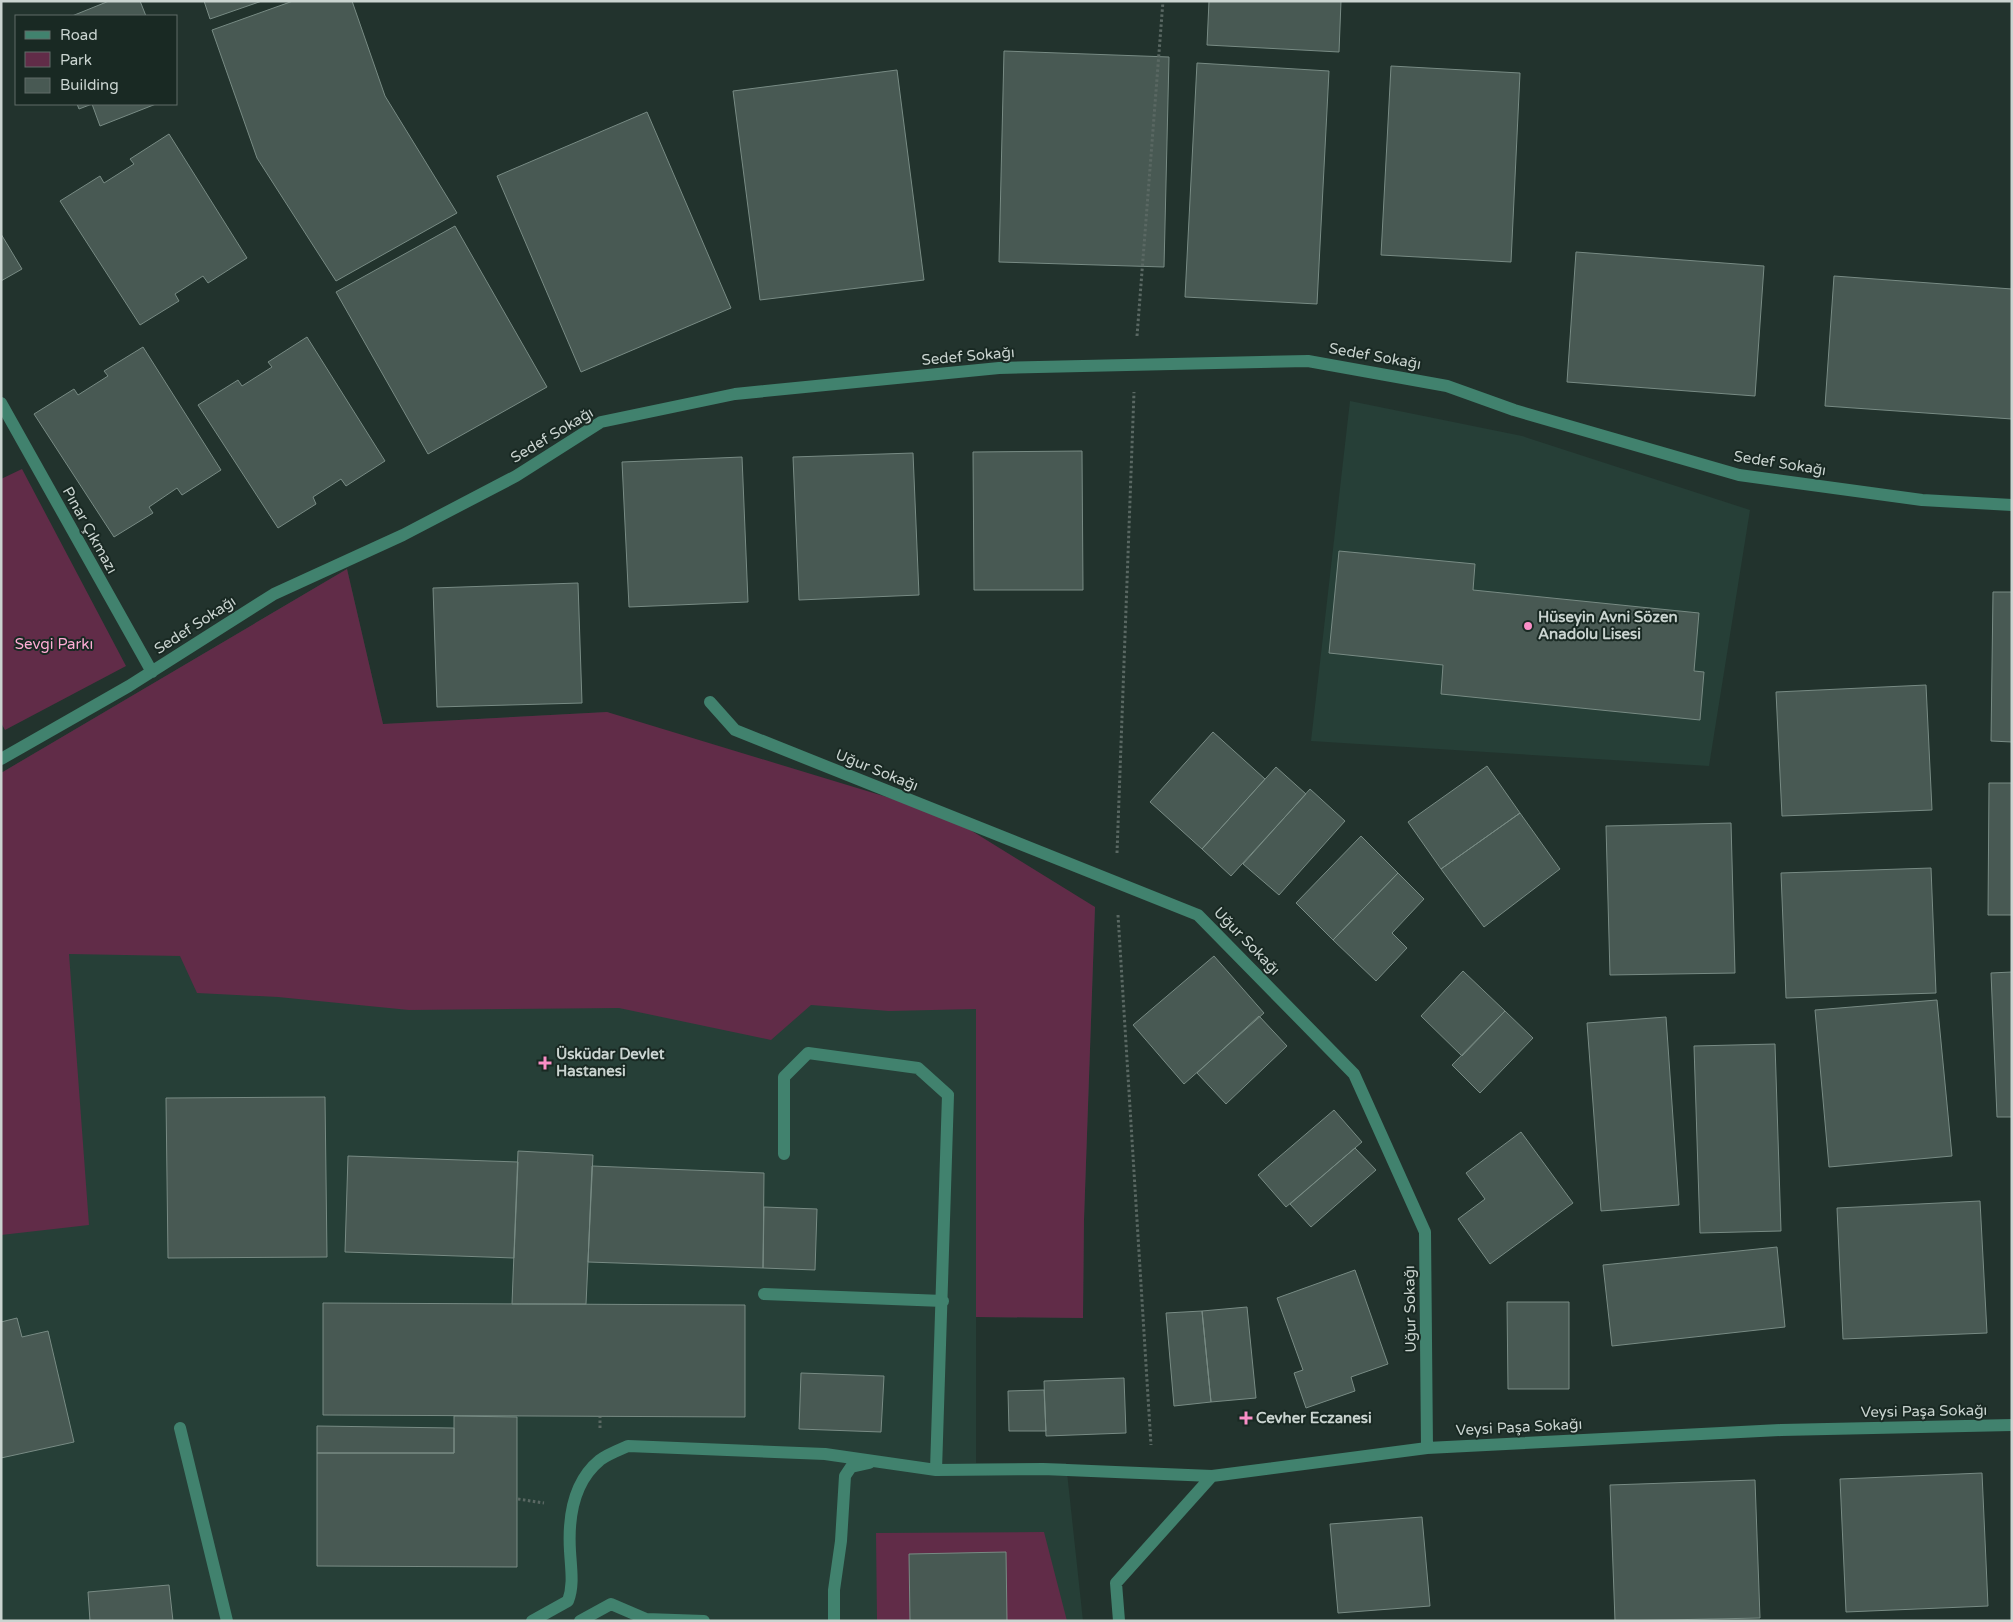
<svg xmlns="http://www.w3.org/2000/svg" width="2013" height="1622" viewBox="0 0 2013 1622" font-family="'Varela Round',sans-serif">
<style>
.built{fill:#263f37}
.green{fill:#612c48}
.building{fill:#485953;stroke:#788b84}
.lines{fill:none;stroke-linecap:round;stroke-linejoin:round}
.path{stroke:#5a6863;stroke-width:3;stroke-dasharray:2.5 2.5;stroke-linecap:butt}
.minor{stroke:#41826e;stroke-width:12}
.poi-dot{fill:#fa8fc7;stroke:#192923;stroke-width:2}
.labels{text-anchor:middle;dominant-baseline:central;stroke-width:4;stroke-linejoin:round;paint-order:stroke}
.street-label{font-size:15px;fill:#cad4d0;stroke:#192923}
.poi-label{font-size:15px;font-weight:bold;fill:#cad4d0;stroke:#192923;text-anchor:start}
.park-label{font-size:15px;fill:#fdacd4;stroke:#192923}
</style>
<rect width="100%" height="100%" fill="#22332d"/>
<path class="built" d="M1350,401L1522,436L1750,510L1709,766L1311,741Z
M347,569L383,724L607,712L1095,907L1084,1220L1083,1318L976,1317V1463H1066L1083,1621H1V773Z"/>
<path class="green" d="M22,469L126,666L5,730L1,723V479Z
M347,569L383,724L607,712L946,815L1095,907L1084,1220L1083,1318L976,1317V1009L889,1011L811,1005L771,1040L619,1008L409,1010L278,997L197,993L180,956L69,954L89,1225L1,1235V773Z
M1044,1532L1067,1621H877L876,1533Z"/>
<path class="building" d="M109,1H140L146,16H72Z
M204,1H262L210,19Z
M293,1H352L385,96L457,213L336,281L257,158L212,30Z
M1209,1H1341L1339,52L1207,45Z
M1004,51L1169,57L1164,267L999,262Z
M1197,63L1329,71L1317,304L1185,297Z
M1391,66L1520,73L1511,262L1381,255Z
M897,70L924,280L760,300L733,91Z
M77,104H156L100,126L92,104L79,109Z
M647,112L731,308L581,372L497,176Z
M169,134L247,258L208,283L203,276L175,294L179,301L140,325L60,201L100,176L104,183L134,164L130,159Z
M455,226L547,387L428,454L336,292Z
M1,234L22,269L1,281Z
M1576,252L1764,266L1755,396L1567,382Z
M1834,276L2012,289V419L1825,406Z
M307,337L385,461L346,486L341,479L313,497L316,504L278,528L198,405L238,380L242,386L272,367L268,362Z
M143,347L221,470L182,495L177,488L149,507L153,513L114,537L34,414L74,389L78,395L108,376L104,371Z
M1082,451L1083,590H974L973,452Z
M913,453L919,595L799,600L793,457Z
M742,457L748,602L629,607L622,462Z
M1339,551L1475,564L1473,590L1699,613L1694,671L1704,672L1700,720L1441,694L1443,665L1329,653Z
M578,583L582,703L437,707L433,588Z
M1993,592H2012V742L1991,741Z
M1926,685L1932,810L1782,816L1776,692Z
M1213,732L1265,779L1202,849L1150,802Z
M1487,766L1520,813L1441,869L1408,822Z
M1276,767L1306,794L1231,876L1202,849Z
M1989,783H2012V915H1988Z
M1310,789L1345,821L1279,895L1243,864Z
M1520,813L1560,869L1484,927L1441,869Z
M1731,823L1735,973L1610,975L1606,826Z
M1361,836L1398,873L1333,940L1296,903Z
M1931,868L1936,993L1786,998L1781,873Z
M1398,873L1424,899L1392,933L1407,948L1376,981L1333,940Z
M1214,956L1264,1013L1184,1084L1133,1025Z
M1463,971L1505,1011L1462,1056L1421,1016Z
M2012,972V1117H1997L1991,973Z
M1937,1000L1952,1156L1829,1167L1815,1010Z
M1505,1011L1533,1038L1480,1093L1452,1065Z
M1259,1016L1287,1046L1226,1104L1197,1073Z
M1666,1017L1679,1205L1601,1211L1587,1023Z
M1775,1044L1781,1231L1700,1233L1694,1046Z
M325,1097L327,1257L168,1258L166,1098Z
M1334,1110L1362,1142L1286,1207L1258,1175Z
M1521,1132L1573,1203L1490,1264L1458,1219L1485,1199L1466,1173Z
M1355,1148L1376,1170L1311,1227L1290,1204Z
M518,1151L593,1155L586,1304H512Z
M348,1156L518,1162L514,1258L345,1252Z
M592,1166L764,1173L763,1268L588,1262Z
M1980,1201L1987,1333L1843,1339L1837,1208Z
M764,1207L817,1209L815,1270L763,1268Z
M1777,1247L1785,1327L1612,1346L1603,1265Z
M1355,1270L1388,1364L1351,1377L1355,1391L1306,1408L1294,1373L1303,1370L1277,1298Z
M1507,1302H1569V1389H1508Z
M323,1303L745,1305V1417L323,1415Z
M1247,1307L1256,1398L1211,1402L1202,1311Z
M1202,1311L1211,1402L1174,1406L1166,1313Z
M17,1318L22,1337L48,1331L74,1442L1,1458V1322Z
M801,1373L884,1376L881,1432L799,1429Z
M1124,1378L1126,1433L1046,1436L1044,1381Z
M1044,1390L1046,1431H1009L1008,1391Z
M454,1416L517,1417V1567L317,1566V1453H454Z
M317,1426L454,1428V1453H317Z
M1982,1473L1988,1606L1846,1612L1840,1479Z
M1755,1480L1760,1618L1615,1621L1610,1485Z
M1422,1517L1430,1606L1338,1613L1330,1524Z
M1006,1552L1007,1621H910L909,1554Z
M169,1585L173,1621H90L88,1592Z"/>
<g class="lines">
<path class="path" d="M1137,336L1163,1
M1117,853L1134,392
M1118,915L1151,1445
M600,1428V1417
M518,1499L544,1503"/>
<path class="minor" d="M1,403L152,672
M710,702L735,730L1198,915L1354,1074L1425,1232L1427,1448
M1,759L129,686L274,594L403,535L516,476L601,422L735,394L999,368L1308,361L1447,386L1514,410L1739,475L1922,500L2012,505
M784,1154V1077L808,1053L918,1068L948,1095L936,1470
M764,1294L943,1301
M180,1428L227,1621
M532,1621L568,1601C574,1585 571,1569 570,1551C568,1518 573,1482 600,1460C608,1454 619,1450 628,1446L825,1454L936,1470L1043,1469L1212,1476
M580,1621L611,1604L646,1619L704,1621
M834,1621V1590L841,1541L845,1476L851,1467L869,1463
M1119,1621L1116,1583L1212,1476L1427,1448L1781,1430L2012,1425"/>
</g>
<g class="poi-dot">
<circle cx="1528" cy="626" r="5"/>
<path d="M542.5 1055.5h5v5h5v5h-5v5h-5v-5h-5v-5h5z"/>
<path d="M1243.5 1410.5h5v5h5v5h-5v5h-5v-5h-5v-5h5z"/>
</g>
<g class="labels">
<g class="street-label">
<text transform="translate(968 356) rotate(-5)">Sedef Sokağı</text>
<text transform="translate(1375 356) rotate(10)">Sedef Sokağı</text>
<text transform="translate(552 435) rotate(-31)">Sedef Sokağı</text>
<text transform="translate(1780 463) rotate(9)">Sedef Sokağı</text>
<text transform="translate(90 530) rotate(61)">Pınar Çıkmazı</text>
<text transform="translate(195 625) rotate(-33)">Sedef Sokağı</text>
<text transform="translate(877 770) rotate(22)">Uğur Sokağı</text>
<text transform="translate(1247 941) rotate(46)">Uğur Sokağı</text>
<text transform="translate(1410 1309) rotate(-91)">Uğur Sokağı</text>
<text transform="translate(1924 1411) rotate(-1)">Veysi Paşa Sokağı</text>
<text transform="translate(1519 1427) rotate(-3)">Veysi Paşa Sokağı</text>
</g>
<g class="poi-label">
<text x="1538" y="617">Hüseyin Avni Sözen<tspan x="1538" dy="17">Anadolu Lisesi</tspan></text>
<text x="556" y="1054">Üsküdar Devlet<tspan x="556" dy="17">Hastanesi</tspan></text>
<text x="1256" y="1418">Cevher Eczanesi</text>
</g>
<g class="park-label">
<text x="54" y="644">Sevgi Parkı</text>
</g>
</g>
<rect width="2013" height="1622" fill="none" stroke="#cad4d0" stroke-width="5"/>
<rect x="15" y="15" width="162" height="90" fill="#192923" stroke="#606d68"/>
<rect x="25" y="31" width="25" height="8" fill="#41826e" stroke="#606d68"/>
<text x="60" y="40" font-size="15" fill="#cad4d0">Road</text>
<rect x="25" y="52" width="25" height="15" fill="#612c48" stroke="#606d68"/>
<text x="60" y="65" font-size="15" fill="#cad4d0">Park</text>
<rect x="25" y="78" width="25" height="15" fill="#485953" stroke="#606d68"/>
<text x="60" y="90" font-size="15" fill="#cad4d0">Building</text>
</svg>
